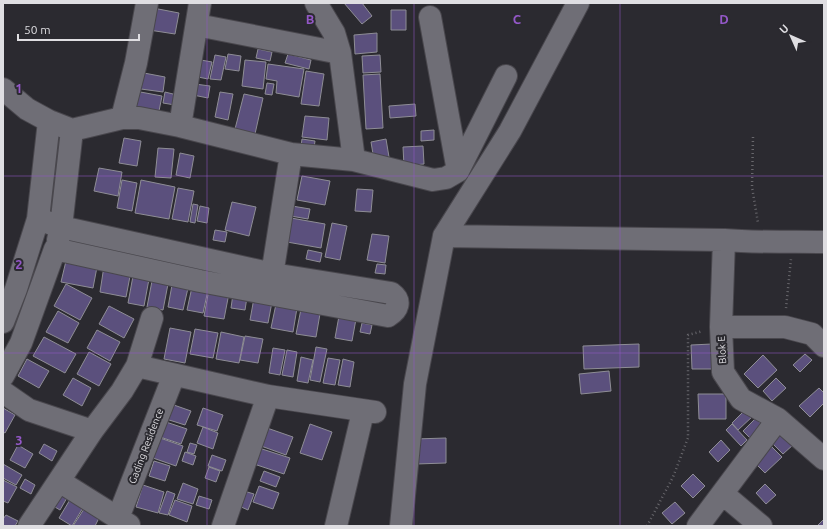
<svg xmlns="http://www.w3.org/2000/svg" width="827" height="529" viewBox="0 0 827 529" font-family="Ubuntu,sans-serif">
<style>
.building{fill:#5b507d;stroke:#8e8d95}
.lines{fill:none;stroke-linecap:round;stroke-linejoin:round}
.minor-casing{stroke:#49474d;stroke-width:24}
.path{stroke:#68676c;stroke-width:2.5;stroke-dasharray:1 3;stroke-linecap:butt}
.minor{stroke:#6f6e76;stroke-width:22}
.grid{fill:none;stroke:#9458c8;stroke-width:1;stroke-opacity:0.55}
.labels{text-anchor:middle;dominant-baseline:central;stroke-width:4;stroke-linejoin:round;paint-order:stroke}
.street-label{font-size:10px;fill:#dfdee2;stroke:#2b2a30}
.grid-label{font-size:13px;text-anchor:middle;font-weight:bold;fill:#9458c8;stroke:#2b2a30;stroke-width:4;stroke-linejoin:round;paint-order:stroke}
</style>
<rect width="100%" height="100%" fill="#2b2a30"/>
<path class="building" d="M344,3H362L372,16L362,24Z
M153,8L179,13L175,34L149,30Z
M391,10H406V30H391Z
M377,33V52L355,54L354,35Z
M258,49L272,52L270,61L256,58Z
M228,54L241,56L239,71L225,69Z
M288,54L311,60L309,69L285,63Z
M215,55L226,57L221,80L210,79Z
M380,55L381,72L363,73L362,56Z
M201,60L212,62L208,79L198,77Z
M245,60L266,62L263,89L242,86Z
M268,64L304,69L299,97L276,93L277,81L266,79Z
M306,71L324,74L319,106L301,104Z
M144,73L165,77L163,92L141,89Z
M380,74L383,128L366,129L363,75Z
M267,83L274,84L272,95L265,94Z
M195,84L210,86L208,98L193,95Z
M135,91L162,96L158,116L131,112Z
M165,92L177,95L175,105L163,103Z
M220,92L233,94L228,120L215,117Z
M244,94L263,98L255,134L235,129Z
M415,104L416,116L390,118L389,106Z
M305,116L329,118L327,140L302,137Z
M434,130V140L421,141V131Z
M124,138L141,141L137,166L119,163Z
M302,139L315,141L314,148L301,146Z
M386,139L389,157L374,160L371,142Z
M423,146L424,164L404,166L403,147Z
M158,148L174,149L171,178L155,177Z
M180,153L194,156L190,178L176,175Z
M99,168L122,172L118,196L94,191Z
M302,176L330,181L325,205L297,200Z
M122,180L137,183L132,211L117,208Z
M141,180L175,187L169,219L135,213Z
M178,188L194,191L188,222L172,219Z
M357,189L373,190L371,212L355,211Z
M232,202L256,207L249,236L225,230Z
M193,204L198,205L195,223L190,222Z
M286,205L310,209L308,219L285,215Z
M200,206L209,208L207,223L197,221Z
M291,218L325,224L321,248L287,242Z
M332,223L347,226L340,260L325,257Z
M215,230L227,232L225,242L213,240Z
M372,234L389,236L385,263L367,260Z
M308,250L322,253L320,262L306,259Z
M66,261L97,267L93,288L61,282Z
M377,264L386,265L385,274L375,273Z
M104,266L131,271L126,297L100,292Z
M133,276L149,279L144,306L128,303Z
M152,281L168,284L163,310L147,307Z
M66,284L92,298L80,320L54,306Z
M210,284L230,288L224,319L204,316Z
M172,285L188,288L183,310L168,307Z
M192,287L208,290L203,313L187,310Z
M233,294L247,297L245,310L231,308Z
M254,298L272,302L268,323L250,320Z
M276,304L297,308L293,332L271,328Z
M302,304L321,308L316,337L296,334Z
M109,306L134,319L124,338L99,324Z
M58,311L79,323L68,343L46,332Z
M339,316L356,319L352,341L335,338Z
M362,323L372,325L370,334L360,332Z
M170,328L191,332L185,363L164,359Z
M195,329L218,333L213,358L190,354Z
M97,330L120,342L110,361L87,348Z
M221,332L244,337L239,363L216,359Z
M245,336L263,339L258,363L240,360Z
M44,337L76,354L65,373L33,356Z
M639,344V367L584,369L583,346Z
M712,344L713,369H692L691,345Z
M316,347L327,349L320,382L310,380Z
M273,348L285,350L280,375L269,373Z
M287,350L297,352L293,377L282,375Z
M89,352L111,364L99,386L77,374Z
M805,354L812,360L800,372L793,365Z
M763,355L777,370L758,388L744,374Z
M301,357L313,360L308,383L297,381Z
M328,358L340,360L335,385L323,383Z
M27,359L49,371L39,388L18,376Z
M343,359L354,362L350,387L338,385Z
M609,371L611,391L581,394L579,374Z
M73,378L91,388L82,406L63,395Z
M776,378L786,388L772,401L763,391Z
M819,388L824,393V403L810,417L799,406Z
M698,394H726V419H699Z
M171,404L191,411L185,425L166,419Z
M3,408L15,415L5,433L3,432Z
M203,408L223,415L217,431L197,425Z
M746,409L753,416L738,430L732,423Z
M756,418L763,426L750,438L743,431Z
M166,422L187,429L181,444L160,437Z
M310,424L332,432L322,460L300,453Z
M732,424L747,440L741,446L726,430Z
M203,427L218,433L213,449L197,443Z
M267,428L293,437L286,455L261,446Z
M780,428L794,444L783,454L768,439Z
M160,438L183,446L176,466L153,458Z
M446,438V463L416,464L415,439Z
M721,440L730,450L718,462L709,452Z
M190,443L197,445L194,454L187,452Z
M44,444L57,451L52,461L39,453Z
M18,445L33,454L25,468L10,460Z
M770,445L782,457L765,473L753,461Z
M259,448L290,458L284,474L254,464Z
M185,452L196,456L193,465L182,461Z
M212,455L226,460L222,471L208,466Z
M154,461L170,466L165,481L149,476Z
M3,464L22,475L16,485L3,478Z
M209,467L220,471L216,482L205,478Z
M264,471L280,477L276,487L260,481Z
M693,474L705,486L693,498L681,486Z
M25,479L35,485L31,494L20,488Z
M3,480L17,487L8,503L3,501Z
M183,483L198,489L193,504L177,499Z
M765,484L776,495L766,504L756,493Z
M143,485L164,492L158,513L136,507Z
M259,486L279,493L273,509L253,502Z
M56,489L68,496L60,510L48,503Z
M167,491L175,494L168,515L159,513Z
M244,491L254,494L248,510L239,506Z
M199,496L212,500L209,509L196,505Z
M71,498L84,506L72,526L59,518Z
M175,500L192,506L187,522L169,515Z
M675,502L685,513L672,524L662,513Z
M84,509L99,518L95,526H73Z
M6,515L18,521L15,526H3V519Z
M824,519V526H817Z"/>
<g class="lines">
<g class="minor-casing">
<path id="minor" d="M316,3L334,33L340,53L354,160
M430,17L458,171
M197,25L340,53
M3,89L27,109L49,121L72,130L122,118H139L180,126L291,154L354,160L433,180L446,178L458,171L506,76
M122,118L136,63L147,3
M180,126L200,3
M444,236L724,240C757,243 790,241 824,242
M58,240L61,227L72,130
M724,240L721,327L723,372L741,399L778,419L824,459
M270,288L291,154
M3,322L16,289L38,219L49,121
M721,327H785L812,334L824,346
M137,366L152,318
M3,376L21,343L55,249L200,281L388,316C398,310 402,301 391,293L273,274L61,227L38,219
M3,392L29,410L92,431
M59,481L129,525
M723,494L761,526
M118,518L174,375
M29,526L92,431L122,391L137,366L268,396L375,412
M223,526L268,396
M336,526L363,412
M401,526L415,384L444,236L510,131L578,3
M698,526L778,419"/>
</g>
<path class="path" d="M753,137L752,187L758,223
M786,308L791,259
M647,526L673,477L688,438V335L703,331"/>
<use href="#minor" class="minor"/>
</g>
<path class="grid" d="M207,3V526M414,3V526M620,3V526M3,176H824M3,353H824"/>
<g class="labels">
<g class="street-label">
<text transform="translate(722 350) rotate(-93)">Blok E</text>
<text transform="translate(146 446) rotate(-69)">Gading Residence</text>
</g>
</g>
<g class="grid-label">
<text x="310" y="24">B</text>
<text x="517" y="24">C</text>
<text x="724" y="24">D</text>
<text x="19" y="93">1</text>
<text x="19" y="269">2</text>
<text x="19" y="445">3</text>
</g>
<rect width="827" height="529" fill="none" stroke="#dfdee2" stroke-width="8"/>
<g transform="translate(791 36) rotate(315)" stroke="#2b2a30" stroke-width="3" paint-order="stroke">
<path d="M0-3L7 15L0 10L-7 15Z" fill="#dfdee2"/>
<text y="-6" font-size="11" font-weight="bold" text-anchor="middle" fill="#dfdee2">U</text>
</g>
<path d="M18 34v6h121v-6" fill="none" stroke="#dfdee2" stroke-width="2"/>
<text x="24" y="34" font-size="12" fill="#dfdee2" stroke="#2b2a30" stroke-width="3" paint-order="stroke">50 m</text>
</svg>
